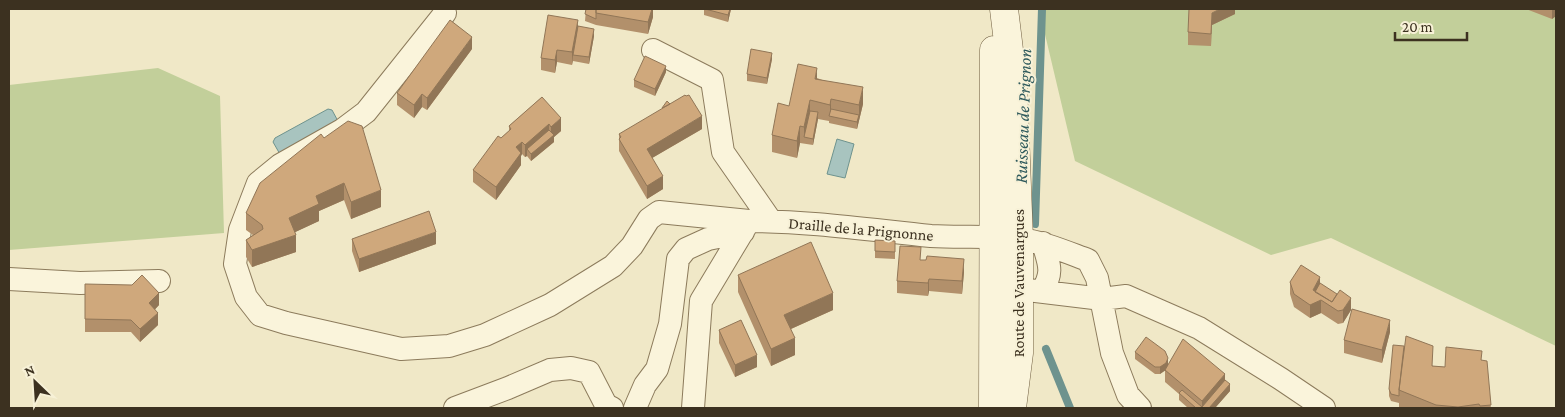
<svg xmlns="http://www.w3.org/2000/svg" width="1565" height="417" viewBox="0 0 1565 417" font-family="'Crimson Pro',serif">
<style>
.green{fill:#c2cf9a}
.water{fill:#a8c4bf;stroke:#6e938e}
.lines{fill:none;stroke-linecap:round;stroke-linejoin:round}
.stream{stroke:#6e938e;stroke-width:8}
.minor-casing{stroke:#8c7b5c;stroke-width:24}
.secondary-casing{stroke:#6e5c3f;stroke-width:29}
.minor{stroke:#faf4db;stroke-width:22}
.secondary{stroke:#faf4db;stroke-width:28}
.wall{fill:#b2906b}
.shaded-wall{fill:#917657}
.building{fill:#cfa87c;stroke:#917657}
.labels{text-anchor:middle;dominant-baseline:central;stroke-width:4;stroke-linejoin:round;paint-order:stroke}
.street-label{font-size:16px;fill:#3c3120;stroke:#f7f1d7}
.water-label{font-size:18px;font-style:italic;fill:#2f5a5c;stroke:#f7f1d7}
</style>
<rect width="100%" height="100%" fill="#f0e8c7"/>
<path class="green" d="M1039,9H1556V346L1331,238L1271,255L1075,161Z
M158,68L220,96L224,233L9,250V85Z"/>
<path class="water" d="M328,109L332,110L339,123L281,156L273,142L275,138Z
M837,139L854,144L845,178L827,174Z"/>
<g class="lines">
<path class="stream" d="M1035,224L1042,9
M1046,349L1070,408"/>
<g class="minor-casing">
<path id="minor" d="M445,13L366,112L342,130L280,165L258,183L240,230L235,264L246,297L260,315L286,323L401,349L449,346L485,335L550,305L613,266L632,246L649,219L659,212L749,221
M653,50L712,80L723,152L771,221
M1012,275L1019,289L1102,299L1126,296L1199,328L1281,379L1324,408
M9,279L80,283L159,281
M1042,291C1054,272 1049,264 1043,243
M455,408L508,388L550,370L571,368L589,372L606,405L612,408
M635,408L645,385L657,369L670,324L678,259L686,249L708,239L743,232
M693,408L701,301L749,221C810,221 871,230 931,236C960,238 990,235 1019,239C1043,242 1066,252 1088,260L1097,278L1112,353L1128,395L1140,408"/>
</g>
<g class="secondary-casing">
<path id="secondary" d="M1004,9L1013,83L1019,239V353L1012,408
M993,408L994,50"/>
</g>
<use href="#minor" class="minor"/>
<use href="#secondary" class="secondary"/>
</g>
<path class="wall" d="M586,9H653V17L648,34L596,25L585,21Z
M704,9H731L728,22L704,15Z
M1235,9V14L1212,25L1211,46L1188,45V32Z
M1526,9H1556V16L1552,19Z
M578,26L594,36L589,64L573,61L572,65L557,62L555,73L541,70V58Z
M472,49L427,110L422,107L414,118L397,105V93Z
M772,59L767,84L747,81V74Z
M666,72L655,96L634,87V80Z
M817,78L825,81L863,104L857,129L829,123V121L818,119L813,145L800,143L797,158L772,152V135L789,106Z
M542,97L561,131L554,137V142L531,161L527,156L525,157L522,154L521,156V165L496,200L473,182V170L501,138L509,131V126Z
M702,129L652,158L663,189L647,199L619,151V134Z
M324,138L381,207L351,219L344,200L319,211V221L295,232L296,252L252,267L246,257V240L253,235L246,230V213Z
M352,239L436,244L359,272L352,251Z
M875,240L895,241V259L875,258Z
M921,260L964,272L962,294L929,291L928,296L897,293V281Z
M738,275L833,310L791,329L795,355L771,366L738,292Z
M1290,282L1351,310L1343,323L1338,324L1321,313L1310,318L1294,307L1290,294Z
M85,284L159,305L155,309L158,325L140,342L131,332H85Z
M719,330L757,367L735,377L719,343Z
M1390,332L1382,363L1344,353V340Z
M1404,346L1433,366L1445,367L1482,360L1491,408H1402L1399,407V403L1391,401L1389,396V389Z
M1135,352L1168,365L1225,380L1230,391L1215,408H1188L1179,400V394L1165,382V370L1160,374H1155L1135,359Z"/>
<path class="shaded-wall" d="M652,9H653V17L648,34V22Z
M730,9H731L728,22V15Z
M1220,9H1235V14L1212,25L1211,46L1212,13Z
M1552,9H1556V16L1552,19Z
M578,20V33L573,55L572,65V52Z
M594,29V36L589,64V57Z
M472,37V49L427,110V98Z
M557,50V62L555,73V60Z
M772,53V59L767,84V78Z
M666,66V72L655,96V89Z
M817,68V85L815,79Z
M863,87V104L857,129V122L859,115V105Z
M422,94V107L414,118V105Z
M831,99V116H830V105Z
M810,100V117L804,137V127Z
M818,112V119L813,145V139Z
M702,116V129L647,161V149Z
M561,118V131L554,137V142L531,161V154L551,137V127Z
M549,124V137L527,149V156L525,157V145Z
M800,126V143L797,158V141Z
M522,142V154L521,156V165L496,200V187L516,147Z
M663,176V189L647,199V186Z
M344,183V200L319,211V221L289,235V218L316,196Z
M381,190V207L351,219V202Z
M436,232V244L359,272V259Z
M296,235V252L252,267V250Z
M964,259V272L962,294V281Z
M1320,277V290L1315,298L1313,290Z
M929,279V291L928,296V283Z
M159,293V305L149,316V303Z
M833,293V310L784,332V315Z
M1351,298V310L1343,323V310Z
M1321,300V313L1310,318V305Z
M158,313V325L140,342V329Z
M1390,320V332L1382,363V350Z
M795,338V355L771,366V349Z
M757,355V367L735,377V365Z
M1168,358V365L1166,370L1160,374V367Z
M1225,374V387L1202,408V401Z
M1230,384V391L1215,408H1209Z"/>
<path class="building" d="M586,9H596V19L585,14Z
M596,9H652L648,22L596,13Z
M705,9H730L728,15Z
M1189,9H1220L1212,13L1211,34L1188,32Z
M548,15L578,20L572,52L557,50L555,60L541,58Z
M450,20L472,37L427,98L422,94L414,105L397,93Z
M578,26L594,29L589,57L573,55Z
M751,49L772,53L767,78L747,74Z
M645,56L666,66L655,89L634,80Z
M798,64L817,68L815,79L863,87L859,105L831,99L830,105L810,100L804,127L800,126L797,141L772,135L778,103L789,106Z
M685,95L686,96L689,95L702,116L647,149L663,176L647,186L619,139L621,137L619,134Z
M542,97L561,118L551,127L549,124L525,145L522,142L516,147L521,153L496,187L473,170L498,136L501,138L511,129L509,126Z
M667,101L670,104L662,108Z
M831,109L859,115L857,122L829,116Z
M810,111L818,112L813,139L804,137Z
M348,121L362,126L381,190L351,202L344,183L316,196L319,204L289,218L296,235L252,250L246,240L263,229L262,225L246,213L260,183L321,134L324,138Z
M549,130L554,135L531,154L527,149Z
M429,211L436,232L359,259L352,239Z
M875,240L895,241V252L875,251Z
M811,242L833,293L784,315L795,338L771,349L738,275Z
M900,246L921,247L920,260H926L927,256L964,259L962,281L929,279L928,283L897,281Z
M1301,265L1320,277L1313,290L1332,302L1340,290L1351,298L1343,310L1338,311L1321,300L1310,305L1294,294L1290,282Z
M142,275L159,293L149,303L158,313L140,329L131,320L85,319V284L132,285Z
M1320,283L1337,294L1332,302L1315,292Z
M1352,309L1390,320L1382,350L1344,340Z
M741,320L757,355L735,365L719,330Z
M1406,336L1433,346L1432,366L1445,367L1446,347L1482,351L1481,360L1487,361L1491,405L1480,406L1479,404L1458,407L1436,405L1399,390Z
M1146,337L1165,351L1168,358L1166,363L1160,367H1155L1135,352Z
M1183,339L1225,374L1202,401L1165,370Z
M1393,345L1404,346L1399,390V396L1391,394L1389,389Z
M1225,380L1230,384L1209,408H1196L1179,393L1182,390L1202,407Z"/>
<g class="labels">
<g class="street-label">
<text transform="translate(861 229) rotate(5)">Draille de la Prignonne</text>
<text transform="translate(1018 283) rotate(-90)">Route de Vauvenargues</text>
</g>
<g class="water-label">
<text transform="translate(1023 116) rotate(-88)">Ruisseau de Prignon</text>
</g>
</g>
<rect width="1565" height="417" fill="none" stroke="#3c3120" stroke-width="20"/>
<g transform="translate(35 382) rotate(335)" stroke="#f7f1d7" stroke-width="4" paint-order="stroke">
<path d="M0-4L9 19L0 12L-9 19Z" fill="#3c3120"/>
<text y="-8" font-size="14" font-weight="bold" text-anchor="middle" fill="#3c3120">N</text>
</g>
<path d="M1395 32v8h72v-8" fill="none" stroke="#3c3120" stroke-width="2.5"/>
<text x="1402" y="32" font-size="15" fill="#3c3120" stroke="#f7f1d7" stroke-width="4" paint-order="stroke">20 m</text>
</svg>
